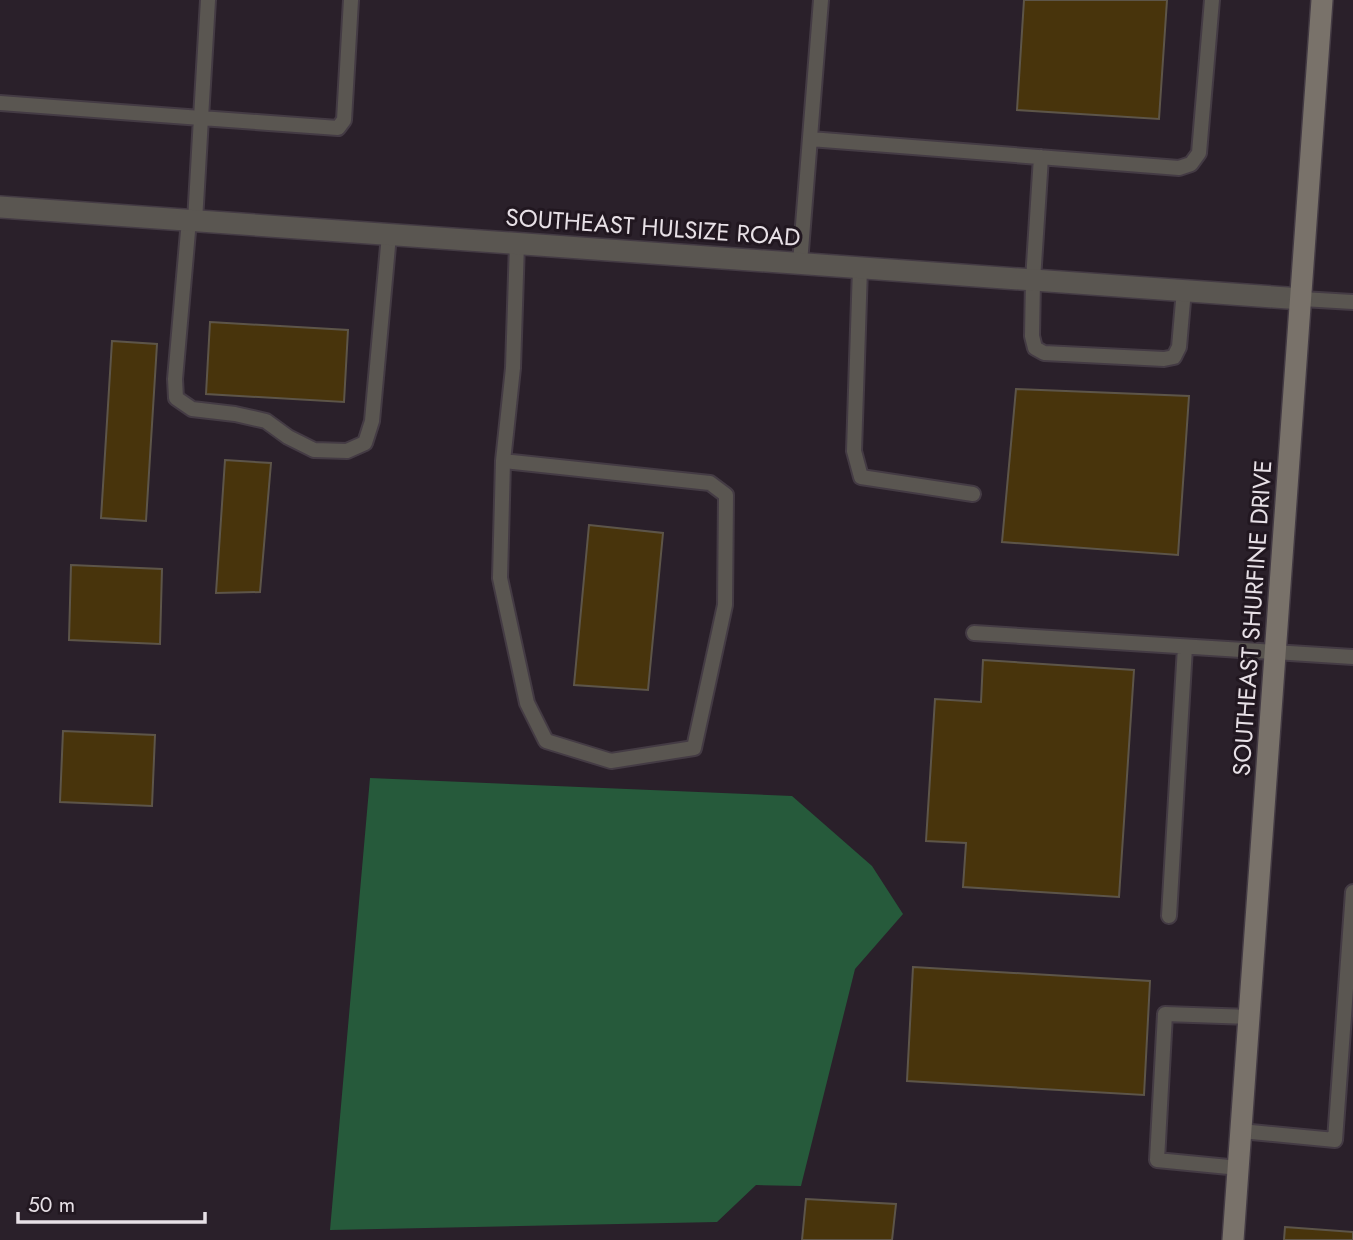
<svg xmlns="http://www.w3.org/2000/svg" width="1353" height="1240" viewBox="0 0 1353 1240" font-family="Jost,sans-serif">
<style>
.forest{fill:#265a3b}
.building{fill:#48340c;stroke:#5d5549;stroke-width:2}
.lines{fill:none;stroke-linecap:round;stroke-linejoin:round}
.lane-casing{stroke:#443b44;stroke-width:18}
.street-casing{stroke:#443b44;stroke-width:24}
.secondary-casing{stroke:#443b44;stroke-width:24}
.lane{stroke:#5a5651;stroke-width:14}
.street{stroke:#5a5651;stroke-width:21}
.secondary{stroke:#79726a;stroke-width:21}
.labels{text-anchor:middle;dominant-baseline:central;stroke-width:6;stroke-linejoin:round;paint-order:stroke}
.street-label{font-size:24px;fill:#e7e0e6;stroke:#211720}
</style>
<rect width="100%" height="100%" fill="#2a202a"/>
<path class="forest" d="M370,778L792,796L872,866L903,914L855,969L801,1186L756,1185L717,1222L330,1230Z"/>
<path class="building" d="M1024,0H1167L1159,119L1017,110Z
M210,322L348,330L344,402L206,394Z
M112,341L157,344L146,521L101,518Z
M1016,389L1189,396L1178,555L1002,542Z
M225,460L271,463L260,592L216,593Z
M589,525L663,533L648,690L574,685Z
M71,565L162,569L160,644L69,640Z
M983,660L1134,670L1119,897L963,887L966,843L926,841L935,699L981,702Z
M63,731L155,735L152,806L60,802Z
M913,967L1150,981L1144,1095L907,1081Z
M806,1199L896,1204L892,1240H802Z
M1285,1227L1353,1232V1240H1284Z"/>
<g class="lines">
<g class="lane-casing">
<path id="lane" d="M208,0L201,118L338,128L344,120L351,0
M0,103L201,118L195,221
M810,139L1179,168L1191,164L1199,153L1212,0
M1041,157L1033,280L1032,336L1035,348L1044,353L1164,359L1174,357L1179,347L1184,290
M189,220L175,379L176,398L192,409L235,414L266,421L288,437L314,450L347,451L365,443L372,421L389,235
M800,263L821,0
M860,268L854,451L861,477L973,494
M1302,299L1353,302
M503,461L710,483L726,495L725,605L694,748L611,761L546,741L527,703L500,578L503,461L513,368L517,243
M974,633L1353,657
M1169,916L1185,647
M1241,1131L1335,1140L1353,892
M1239,1168L1157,1160L1165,1014L1250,1017"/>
</g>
<g class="street-casing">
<path id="street" d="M0,207L1302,299"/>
</g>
<g class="secondary-casing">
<path id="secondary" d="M1233,1240L1322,0"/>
</g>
<use href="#lane" class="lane"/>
<use href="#street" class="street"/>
<use href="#secondary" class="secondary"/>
</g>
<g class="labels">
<g class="street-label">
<text transform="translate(653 227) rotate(4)">SOUTHEAST HULSIZE ROAD</text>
<text transform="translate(1252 618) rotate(-86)">SOUTHEAST SHURFINE DRIVE</text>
</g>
</g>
<path d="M18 1212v10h187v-10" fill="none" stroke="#e7e0e6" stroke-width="3.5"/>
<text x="28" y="1212" font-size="21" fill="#e7e0e6" stroke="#211720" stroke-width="5" paint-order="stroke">50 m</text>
</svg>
